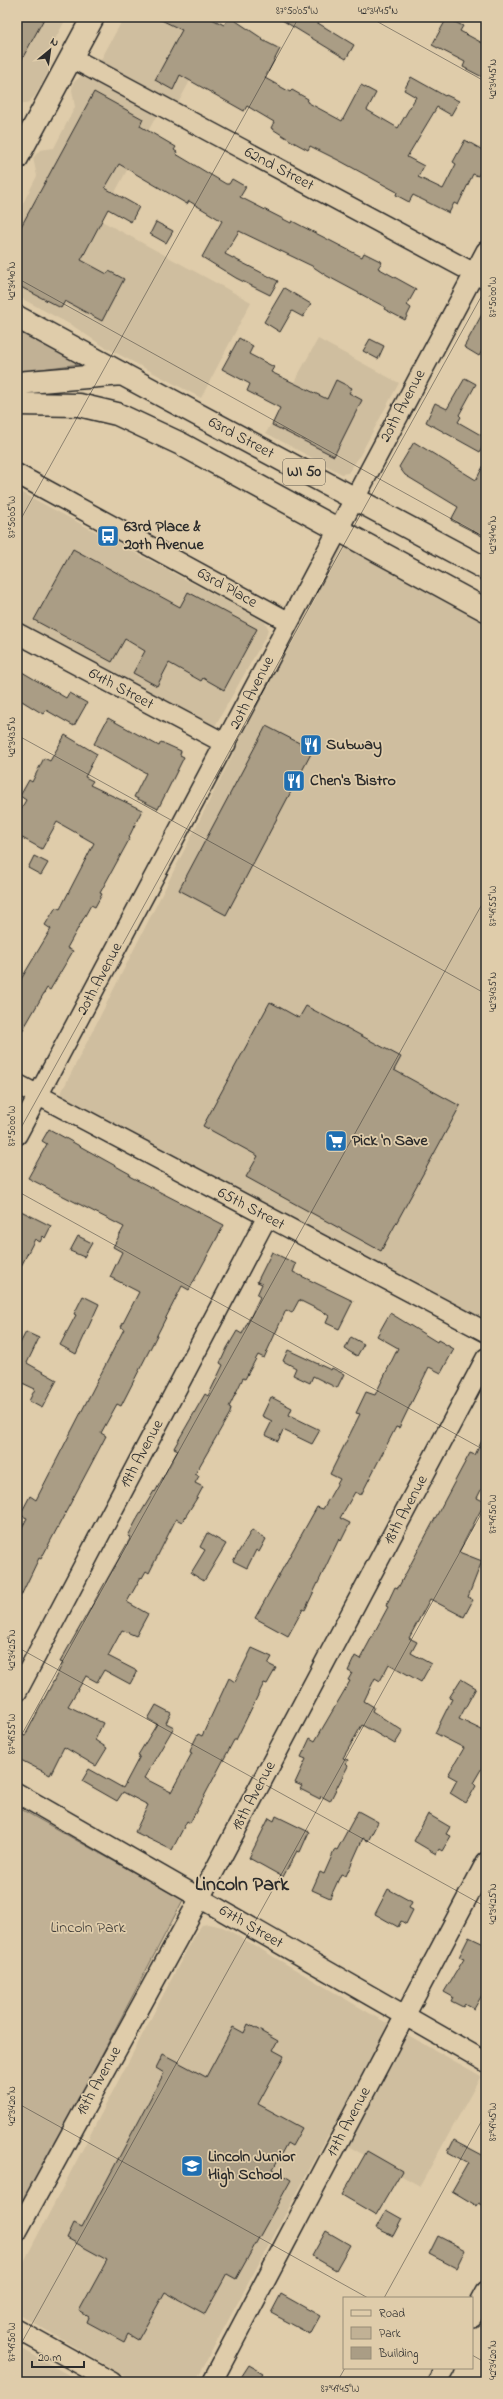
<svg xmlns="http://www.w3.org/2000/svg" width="503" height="2399" viewBox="0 0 503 2399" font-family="'Indie Flower',sans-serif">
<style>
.built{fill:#cfbe9f}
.green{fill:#c1b195;stroke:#766e60}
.building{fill:#aa9d85;stroke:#2b2b2b}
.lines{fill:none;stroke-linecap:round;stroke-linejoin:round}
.minor-casing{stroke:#2b2b2b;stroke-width:22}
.tertiary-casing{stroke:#2b2b2b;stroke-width:25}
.primary-casing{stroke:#2b2b2b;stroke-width:25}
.minor{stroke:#dfccaa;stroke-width:19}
.tertiary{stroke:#dfccaa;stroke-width:22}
.primary{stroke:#dfccaa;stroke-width:22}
.ticks{fill:none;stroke:#2b2b2b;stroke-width:1;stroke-opacity:0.45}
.labels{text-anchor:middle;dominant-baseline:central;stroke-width:3.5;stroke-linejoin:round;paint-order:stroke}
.shield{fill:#dfccaa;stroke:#615b51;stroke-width:1}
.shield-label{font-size:15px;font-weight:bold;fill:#2b2b2b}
.street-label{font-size:16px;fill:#2b2b2b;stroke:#dfccaa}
.poi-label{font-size:16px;font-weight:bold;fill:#2b2b2b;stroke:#dfccaa;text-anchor:start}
.park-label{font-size:16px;fill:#423f3b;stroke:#dfccaa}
.district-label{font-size:20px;font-weight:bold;fill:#2b2b2b;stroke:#dfccaa}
.neatline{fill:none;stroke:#2b2b2b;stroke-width:1.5}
.ticks-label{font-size:10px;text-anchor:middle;fill:#2b2b2b}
</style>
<rect width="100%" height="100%" fill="#dfccaa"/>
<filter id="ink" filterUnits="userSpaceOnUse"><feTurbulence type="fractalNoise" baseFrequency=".025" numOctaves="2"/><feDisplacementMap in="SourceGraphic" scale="8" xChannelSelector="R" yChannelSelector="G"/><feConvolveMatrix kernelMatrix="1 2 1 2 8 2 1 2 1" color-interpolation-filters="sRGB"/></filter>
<g filter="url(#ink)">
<path class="built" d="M17,17H67L47,54L49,63L48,72L35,96L29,102L17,105Z
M124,17H224L177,105L165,100L100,220L251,302L201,398L103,346L73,326L17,296V215L37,176L33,158L40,150L54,148L75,107L72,90L73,83L81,76L90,80Z
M318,339L399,383L359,457L348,473L342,474L266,433Z
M17,490L265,622L268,628L267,634L215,726L210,728L17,623Z
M346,547L486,622V1316L482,1318L404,1275L398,1286L55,1105L333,557L339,548Z
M208,1924L223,1927L376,2017L481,2076L420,2186L328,2135L195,2382H134L17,2313V2275L195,1934L202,1925Z
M17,2346L81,2382H17Z"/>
<path class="green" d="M17,331L80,364L17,372Z
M17,1807L183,1900L17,2216Z"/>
<path class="building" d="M17,17H45L17,68Z
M155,17H208L224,25L230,17L263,39L262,40L280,49L265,78L290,92L292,90L308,99L307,102L342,121L361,85L376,93L367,110L398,128L416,97L404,90L411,77L445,96L446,95L459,101L451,115L437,107L407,157L424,166L418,177L443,189L456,164L453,162L465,140L486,152V161L478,176L473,174L458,205L454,203L449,213L413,195L409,202L396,195L397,192L342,162L310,146L308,150L293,142L271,128L274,122L247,106L244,111L180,75L173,90L155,80L182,30Z
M277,17H308L354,45L346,59Z
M447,18L463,26L460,31L486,45V79L463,67L465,62L432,45Z
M94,92L143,119L140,126L176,147L174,150L177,152L176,154L226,184H229L232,179L246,187L240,197L291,223L292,221L362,257L364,253L382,262L378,268L416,289L407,305L411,308L405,320L384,309L385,307L327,276L312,266L239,231L225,254L278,281L270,295L236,278L202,257L222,221L189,201L187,204L119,164L105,188L139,207L131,222L108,209L81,260L107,274L109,271L124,279L102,321L65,301L61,308L17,285V234Z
M156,222L173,231L166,243L150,234Z
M284,288L311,304L303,317L292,311L280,332L264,322Z
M486,307V344L479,356L464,347Z
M239,338L253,346L249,354L274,367L271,372L327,399L336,380L352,388L349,393L362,400L334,456L272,425L280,408L247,391L250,384L222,369Z
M370,339L384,346L378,359L363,351Z
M465,378L476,384L459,415L461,417L458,422L486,438L480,452L426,422L435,403L447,409Z
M414,442L476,480L486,461V538L451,520L458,507L405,475L399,467Z
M73,549L180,607L188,592L257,629L224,690L203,678L201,681L169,663L157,686L133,673L145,651L125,639L112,662L34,620Z
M17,669L66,698L69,693L87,703L74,726L46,710L43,714L17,698Z
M108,718L159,746L161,742L181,751L180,755L184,757L158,809L134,797L146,773L94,744Z
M266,726L313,750L226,915L179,890Z
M65,735L97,754L85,777L93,781L90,785L142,810L129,837L130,838L100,893L102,894L95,907L91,905L67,948L73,951L50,990L47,988L17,1040V986L51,929L45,925L56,907L60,909L94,843L57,822L42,849L17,835V816L26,800L20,796L29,780L32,782L44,758L50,761Z
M34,856L48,863L41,875L28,868Z
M270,1002L299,1018L306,1006L401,1057L394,1070L460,1106L381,1251L246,1177L258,1156L203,1126Z
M49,1129L130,1174L129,1176L224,1225L189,1290L182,1286L121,1406L117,1404L101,1433L106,1436L41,1559L39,1558L17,1604V1537L27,1518L20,1515L30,1496L36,1500L124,1329L121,1327L139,1292L110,1277L122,1252L113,1247L124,1227L28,1178L47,1144L42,1141Z
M17,1209L51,1226L45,1238L43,1236L40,1242L35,1239L17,1274Z
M78,1236L92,1243L84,1257L70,1251Z
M272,1252L296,1264L293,1272L353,1301L339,1329L326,1323L329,1316L325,1313L299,1300L292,1313L286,1310L264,1358L258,1355L245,1379L243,1378L229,1407L231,1408L230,1413L195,1474L199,1476L195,1483L203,1487L197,1498L182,1522L176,1519L149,1573L146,1571L142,1578L141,1577L127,1602L148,1614L136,1636L122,1630L108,1656L137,1671L130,1684L104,1670L97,1682L86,1676L68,1706L103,1723L95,1740L107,1748L96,1766L64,1747L50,1775L17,1758V1744L22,1735L25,1736L63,1663L60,1662L131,1537L128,1536L137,1519L154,1491L155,1492L178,1450L174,1448L205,1394L208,1396L223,1365L220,1363L227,1348L237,1331L242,1334L260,1297L257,1295L262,1284L257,1282Z
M83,1296L99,1304L76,1354L60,1345L76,1315L74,1314Z
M390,1313L437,1342L438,1340L454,1349L441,1373L429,1367L399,1428L396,1427L361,1495L355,1492L340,1518L350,1523L341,1541L339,1539L305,1610L303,1609L288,1636L255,1618L317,1507L323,1509L340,1479L330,1474L360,1414L356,1413L366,1392L375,1395L398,1348L377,1336Z
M26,1332L39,1338L27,1363L57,1380L42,1408L29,1401L35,1389L18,1381L17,1383V1349Z
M351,1337L364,1344L357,1356L345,1349Z
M288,1350L331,1370L332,1368L344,1374L337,1388L313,1376L310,1383L293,1375L296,1368L283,1361Z
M271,1397L292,1408L289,1415L320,1430L312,1444L283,1430L278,1441L265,1435L272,1421L262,1416Z
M486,1432V1480L477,1498L485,1502L459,1552L482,1561L468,1597L473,1600L464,1617L430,1599L409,1638L417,1642L411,1653L431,1664L421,1682L389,1664L380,1681L375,1678L364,1701L374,1707L372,1711L403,1731L395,1744L362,1725L343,1758L348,1760L346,1764L348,1766L330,1801L321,1796L320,1799L300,1789L302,1786L295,1783L306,1759L301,1757L310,1738L315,1741L350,1681L348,1680L352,1673L348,1671L355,1656L360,1659L388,1607L386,1606L395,1587L398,1588L470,1453L475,1455Z
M252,1530L266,1539L259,1552L256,1550L247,1568L233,1561Z
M207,1533L226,1544L204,1581L191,1573L205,1550L200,1547Z
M252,1648L272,1657L268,1664L276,1668L267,1684L264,1683L236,1740H234L190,1823L187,1821L172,1850L135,1832L148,1805L123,1792L117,1801L82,1781L89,1769L123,1788L140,1756L138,1755L157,1724L148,1719L156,1705L171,1713L166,1723L174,1727L144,1778L171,1792L192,1753L190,1752L191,1748L198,1734L202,1736L229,1678L235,1682Z
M461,1679L476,1688L459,1719L486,1732V1761L473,1783L476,1786L466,1803L450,1793L457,1780L448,1775L464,1748L435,1733L452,1699L449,1698Z
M358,1811L378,1822L368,1841L363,1838L346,1876L341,1874L330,1898L312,1890L320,1872L324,1874L335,1849L337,1850Z
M428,1814L450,1827L446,1834L451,1836L442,1851L439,1849L436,1854L414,1841Z
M276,1816L309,1832L300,1852L297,1851L283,1877L249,1858L269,1818L274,1821Z
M388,1889L412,1902L409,1908L413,1910L406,1924L401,1921L398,1927L375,1914Z
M469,1937L486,1945V1988L474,2009L465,2004L463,2007L451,2001L453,1997L444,1992L464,1959L459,1957Z
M248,2024L278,2041L273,2050L284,2056L258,2104L302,2128L292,2146L287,2143L273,2169L291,2180L236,2279L227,2274L205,2314L165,2292L138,2340L128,2334L124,2342L87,2322L89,2317L79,2311L107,2260L67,2238L74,2223L82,2227L164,2073L156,2068L163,2054L206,2077L233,2027L244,2033Z
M454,2140L486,2157V2207L479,2203L477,2206L452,2191L468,2163L448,2152Z
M367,2151L402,2171L376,2215L342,2195Z
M386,2210L402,2219L393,2236L376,2228Z
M326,2231L350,2245L336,2270L312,2256Z
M438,2236L465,2250L456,2268L429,2254Z
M281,2294L320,2316L310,2334L271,2313Z
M249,2365L263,2373L257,2382H238Z"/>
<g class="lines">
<g class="minor-casing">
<path id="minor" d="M72,58L485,279
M17,474L289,622
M17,633L226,744
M17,1084L486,1332
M17,1135L486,251
M17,1692L267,1217
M17,1793L486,2062
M17,2232L200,1898L486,1358
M472,2317L486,2291
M17,2329L112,2382
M212,2382L486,1862
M437,2382L445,2368"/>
</g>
<g class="tertiary-casing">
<path id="tertiary" d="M17,158L93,17
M17,317L122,374"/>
</g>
<g class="primary-casing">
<path id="primary" d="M17,383L122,374L486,569
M17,404L79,405L117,414L181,444L486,610"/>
</g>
<use href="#minor" class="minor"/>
<use href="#tertiary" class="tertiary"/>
<use href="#primary" class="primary"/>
</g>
</g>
<path class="ticks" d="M369,17L486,82M17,278L486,538M17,526L299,17M17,735L486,994M17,1135L486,288M17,1191L486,1451M17,1647L486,1907M17,1743L486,897M17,2103L368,2298M384,2298L486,2113M17,2351L486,1505M472,2355L486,2363M337,2382L345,2368"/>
<defs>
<g id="bus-square" transform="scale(1.15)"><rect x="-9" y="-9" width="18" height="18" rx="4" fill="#1f6fb2" stroke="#dfccaa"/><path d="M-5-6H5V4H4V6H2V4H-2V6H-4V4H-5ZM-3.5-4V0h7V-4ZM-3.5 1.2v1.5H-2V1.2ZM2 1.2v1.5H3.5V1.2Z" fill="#fff"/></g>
<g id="restaurant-square" transform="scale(1.15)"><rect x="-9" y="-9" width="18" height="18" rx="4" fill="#1f6fb2" stroke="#dfccaa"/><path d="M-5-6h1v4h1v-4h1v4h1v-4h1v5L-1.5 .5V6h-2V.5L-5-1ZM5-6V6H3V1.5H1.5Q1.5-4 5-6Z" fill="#fff"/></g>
<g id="supermarket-square" transform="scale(1.15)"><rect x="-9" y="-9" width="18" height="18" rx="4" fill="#1f6fb2" stroke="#dfccaa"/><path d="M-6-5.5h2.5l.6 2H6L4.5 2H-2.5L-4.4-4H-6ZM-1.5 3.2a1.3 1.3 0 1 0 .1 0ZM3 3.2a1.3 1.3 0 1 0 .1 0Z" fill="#fff"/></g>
<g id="school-square" transform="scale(1.15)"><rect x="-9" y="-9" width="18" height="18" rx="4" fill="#1f6fb2" stroke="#dfccaa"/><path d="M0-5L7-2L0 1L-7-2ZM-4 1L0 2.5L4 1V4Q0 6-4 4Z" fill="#fff"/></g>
</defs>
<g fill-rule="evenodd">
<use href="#bus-square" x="108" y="536"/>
<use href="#restaurant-square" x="311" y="745"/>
<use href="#restaurant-square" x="294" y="781"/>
<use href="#supermarket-square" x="336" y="1141"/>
<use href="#school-square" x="192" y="2166"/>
</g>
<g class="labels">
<rect class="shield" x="283" y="459" width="42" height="26" rx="3"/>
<g class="shield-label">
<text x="304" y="472">WI 50</text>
</g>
<g class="street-label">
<text transform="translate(279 169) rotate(28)">62nd Street</text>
<text transform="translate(403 406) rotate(-62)">20th Avenue</text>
<text transform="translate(241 438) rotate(28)">63rd Street</text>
<text transform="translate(227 588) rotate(29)">63rd Place</text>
<text transform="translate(121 689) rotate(28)">64th Street</text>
<text transform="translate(252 693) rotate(-63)">20th Avenue</text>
<text transform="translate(100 979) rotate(-62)">20th Avenue</text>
<text transform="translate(251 1209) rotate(28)">65th Street</text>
<text transform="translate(142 1454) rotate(-62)">19th Avenue</text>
<text transform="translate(406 1510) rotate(-62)">18th Avenue</text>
<text transform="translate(254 1796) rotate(-62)">18th Avenue</text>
<text transform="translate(251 1927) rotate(30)">67th Street</text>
<text transform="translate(99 2081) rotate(-61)">18th Avenue</text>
<text transform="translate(349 2122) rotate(-62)">17th Avenue</text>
</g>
<g class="poi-label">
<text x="124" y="527">63rd Place &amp;<tspan x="124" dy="18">20th Avenue</tspan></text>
<text x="326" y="745">Subway</text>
<text x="310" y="781">Chen's Bistro</text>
<text x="352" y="1141">Pick 'n Save</text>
<text x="208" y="2157">Lincoln Junior<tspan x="208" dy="18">High School</tspan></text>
</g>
<g class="park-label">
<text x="88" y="1928">Lincoln Park</text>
</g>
<g class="district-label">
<text x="242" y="1885">Lincoln Park</text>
</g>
</g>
<rect width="503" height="2399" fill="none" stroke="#dfccaa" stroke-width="44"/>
<rect x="343" y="2297" width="130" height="72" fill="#dfccaa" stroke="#978c77"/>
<rect x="351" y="2310" width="20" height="6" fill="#dfccaa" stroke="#978c77"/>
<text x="379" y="2317" font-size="12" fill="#2b2b2b">Road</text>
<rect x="351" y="2327" width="20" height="12" fill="#c1b195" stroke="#978c77"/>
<text x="379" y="2337" font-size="12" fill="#2b2b2b">Park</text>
<rect x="351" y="2347" width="20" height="12" fill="#aa9d85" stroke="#978c77"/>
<text x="379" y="2357" font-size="12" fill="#2b2b2b">Building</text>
<g transform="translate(50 50) rotate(29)" stroke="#dfccaa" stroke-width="3" paint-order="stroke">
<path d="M0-3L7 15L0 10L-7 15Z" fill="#2b2b2b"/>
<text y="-6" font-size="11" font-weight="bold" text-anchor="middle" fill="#2b2b2b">N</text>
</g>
<path d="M32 2361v6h52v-6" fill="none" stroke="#2b2b2b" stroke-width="2"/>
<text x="38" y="2361" font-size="12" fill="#2b2b2b" stroke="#dfccaa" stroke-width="3" paint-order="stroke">20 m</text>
<rect x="22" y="22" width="459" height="2355" class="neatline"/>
<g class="ticks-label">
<text x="297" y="14">87°50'05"W</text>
<text x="378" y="14">42°34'45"N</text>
<text transform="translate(492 79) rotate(-90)" y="4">42°34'45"N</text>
<text transform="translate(11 281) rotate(-90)" y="4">42°34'40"N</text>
<text transform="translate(492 297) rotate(-90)" y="4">87°50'00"W</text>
<text transform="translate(11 517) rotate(-90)" y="4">87°50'05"W</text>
<text transform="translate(492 535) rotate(-90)" y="4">42°34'40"N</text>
<text transform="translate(11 737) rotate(-90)" y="4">42°34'35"N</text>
<text transform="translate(492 906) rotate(-90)" y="4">87°49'55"W</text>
<text transform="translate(492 992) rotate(-90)" y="4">42°34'35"N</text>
<text transform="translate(11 1126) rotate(-90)" y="4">87°50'00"W</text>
<text transform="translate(492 1514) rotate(-90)" y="4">87°49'50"W</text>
<text transform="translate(11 1650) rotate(-90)" y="4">42°34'25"N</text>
<text transform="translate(11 1734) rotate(-90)" y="4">87°49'55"W</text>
<text transform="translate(492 1904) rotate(-90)" y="4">42°34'25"N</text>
<text transform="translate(11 2106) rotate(-90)" y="4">42°34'20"N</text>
<text transform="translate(492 2122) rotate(-90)" y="4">87°49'45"W</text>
<text transform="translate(11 2342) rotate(-90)" y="4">87°49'50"W</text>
<text transform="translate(492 2360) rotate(-90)" y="4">42°34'20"N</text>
<text x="340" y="2392">87°49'45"W</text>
</g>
</svg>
